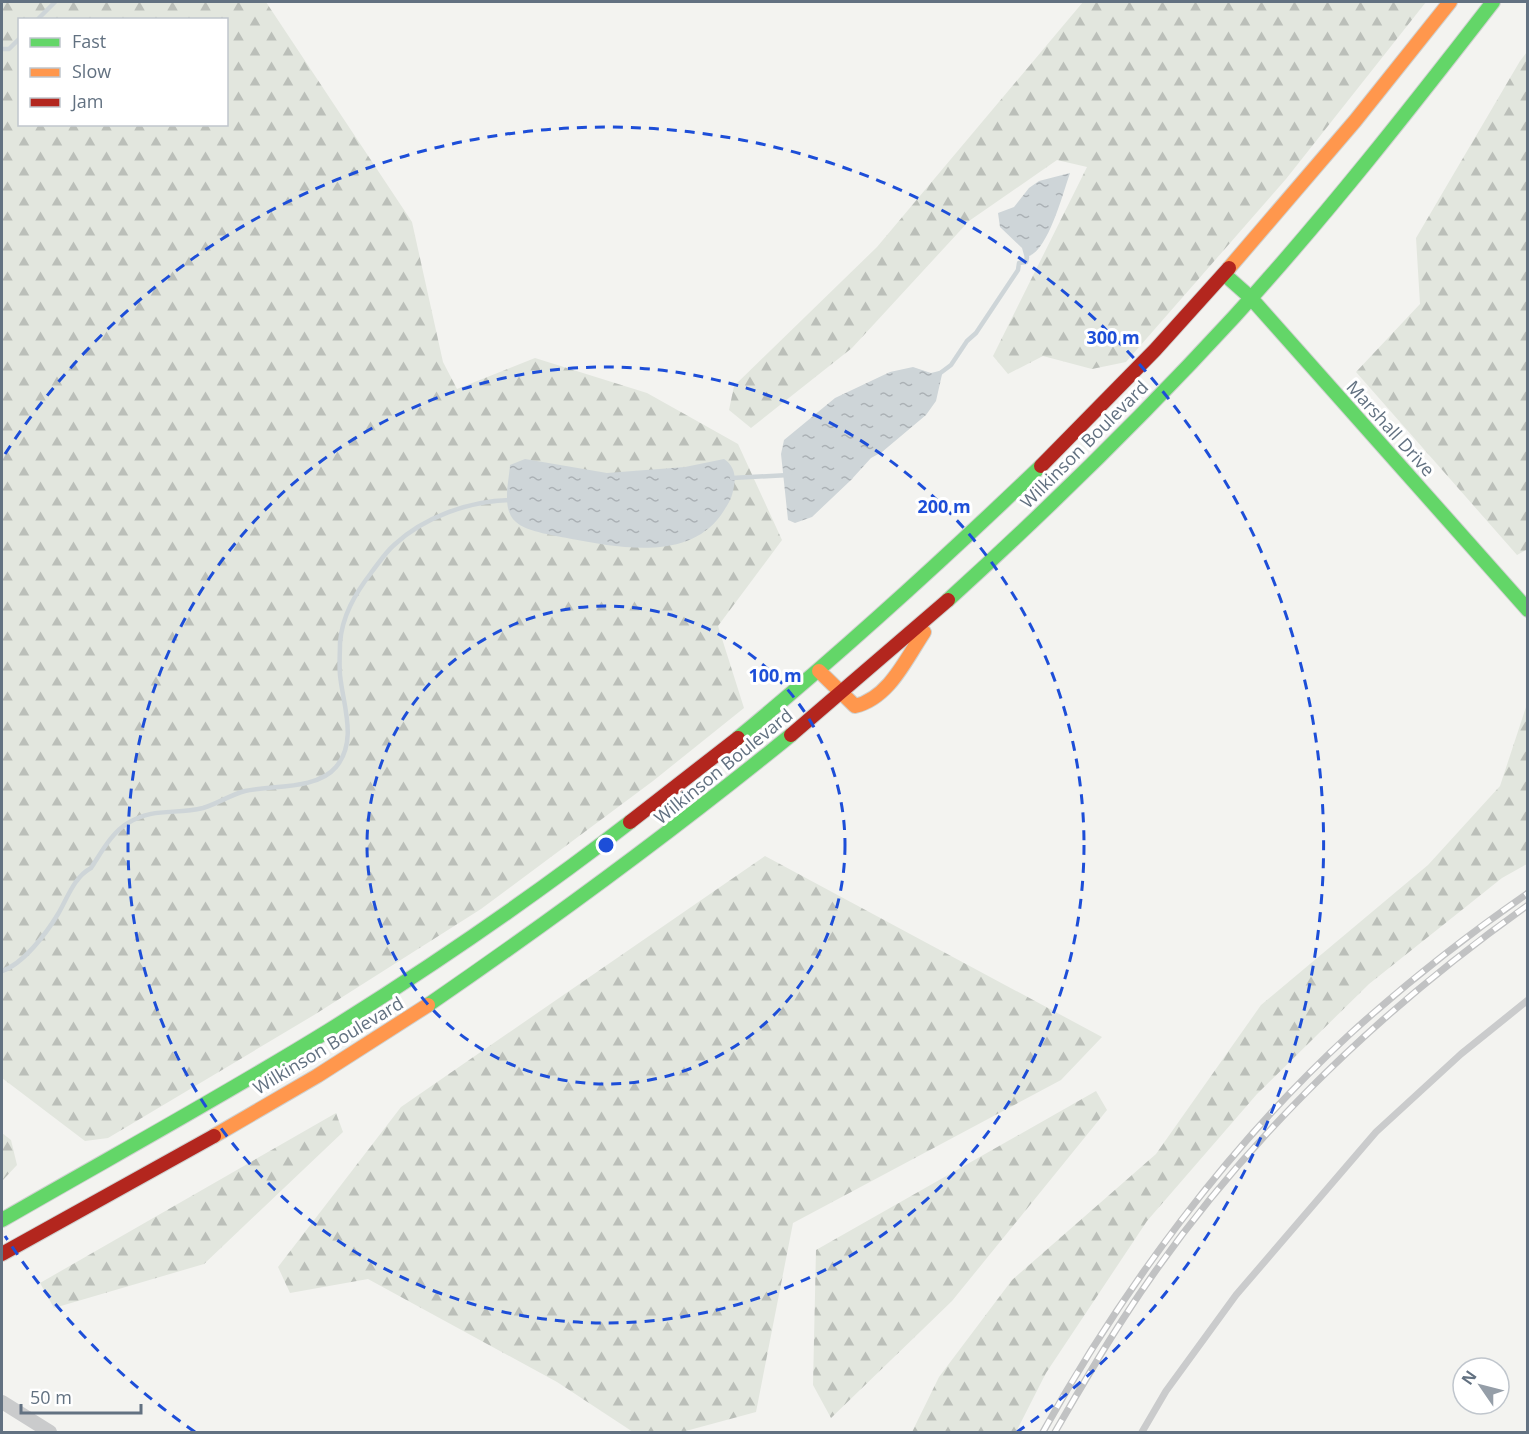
<svg xmlns="http://www.w3.org/2000/svg" width="1529" height="1434" viewBox="0 0 1529 1434" font-family="'Open Sans',sans-serif">
<style>
.forest{fill:url(#forest-firs);fill-rule:evenodd}
.water{fill:url(#water-ripples)}
.lines{fill:none;stroke-linecap:round;stroke-linejoin:round}
.stream{stroke:#ced5d8;stroke-width:4.5}
.fast-casing{stroke:#cfd1d0;stroke-width:16}
.slow-casing{stroke:#cfd1d0;stroke-width:16}
.jam-casing{stroke:#cfd1d0;stroke-width:16}
.lane{stroke:#cacbcc;stroke-width:7}
.street{stroke:#cacbcc;stroke-width:14}
.fast{stroke:#63d668;stroke-width:14}
.slow{stroke:#ff974d;stroke-width:14}
.jam{stroke:#b3261e;stroke-width:14}
.rail-casing{stroke:#c1c2c3;stroke-width:7}
.rail{stroke:#fff;stroke-width:4.5;stroke-dasharray:14;stroke-linecap:butt}
.ring{fill:none;stroke:#1d4ed8;stroke-width:3;stroke-dasharray:10 8}
.labels{text-anchor:middle;dominant-baseline:central;stroke-width:6;stroke-linejoin:round;paint-order:stroke}
.street-label{font-size:18px;fill:#627181;stroke:#fff}
.centre{fill:#1d4ed8;stroke:#fff;stroke-width:3}
.ring-label{font-size:18px;text-anchor:middle;font-weight:bold;fill:#1d4ed8;stroke:#fff;stroke-width:6;stroke-linejoin:round;paint-order:stroke}
</style>
<defs>
<pattern id="forest-firs" width="22" height="20" patternUnits="userSpaceOnUse" patternTransform="scale(1.5)"><rect width="22" height="20" fill="#e2e6de"/><path d="M5 1l3.5 6h-7zM16 11l3.5 6h-7z" fill="#bbbfb9"/></pattern>
<pattern id="water-ripples" width="26" height="14" patternUnits="userSpaceOnUse" patternTransform="scale(1.5)"><rect width="26" height="14" fill="#ced5d8"/><path d="M2 4q2-2 4 0t4 0M15 11q2-2 4 0t4 0" fill="none" stroke="#abb1b5"/></pattern>
</defs>
<rect width="100%" height="100%" fill="#f3f3f0"/>
<path class="forest" d="M2,2H266L412,222L443,362L457,389L535,358L647,393L738,444L782,540L718,626L744,708L653,781L481,909L314,1015L108,1138L85,1141L2,1078ZM20,20H226V124H20Z
M1083,2H1426L1286,179L1126,362L1092,369L1043,356L1008,374L993,356L1087,167L1057,160L969,221L852,348L751,428L729,410L734,386L877,247Z
M1527,52L1528,549L1517,555L1356,372L1420,304L1416,238L1520,61Z
M1527,704V864L1502,878L1369,984L1257,1094L1147,1221L1046,1373L1016,1432H912L939,1377L1012,1280L1156,1154L1261,1005L1428,865L1500,786Z
M765,856L1102,1037L1061,1080L793,1223L756,1412L682,1432H633L557,1382L368,1279L290,1293L278,1267L401,1107Z
M1096,1091L1107,1110L952,1301L831,1418L813,1385L816,1250Z
M336,1113L343,1132L204,1264L54,1308L40,1283Z
M2,1133L11,1140L17,1165L2,1181Z"/>
<path class="water" d="M1070,173C1063,193 1048,250 1029,256L1026,262L1022,248L1000,227L998,213L1014,207L1029,188L1039,181Z
M913,367L931,373L943,370L936,401L926,415L882,452L871,458L851,480L812,517L795,523L788,520L781,454L784,440L835,398L890,372Z
M525,459L607,473L685,467L724,459C736,467 736,479 733,491C731,501 726,507 721,515C688,561 620,548 572,539C558,536 526,532 516,522C501,510 509,481 510,465Z"/>
<g class="lines">
<path class="stream" d="M37,20L55,2
M2,49H9L20,38
M939,374L951,365L967,341L976,333L1018,270L1019,263L1026,262L1027,257
M732,478L789,475
M2,971C23,964 46,934 58,914C67,899 74,877 91,868C101,853 111,833 128,823C154,807 175,815 203,808C217,804 230,795 245,791C272,785 317,790 336,767C358,741 343,705 340,675C339,665 340,653 340,643C342,616 355,594 371,573C378,564 385,553 394,545C424,517 469,501 510,500"/>
<g class="fast-casing">
<path id="fast" d="M1224,274L1250,297L1528,610
M948,600C1047,510 1143,416 1234,317C1326,216 1410,109 1493,2
M738,738C843,651 943,560 1041,466
M428,1005C553,919 674,830 791,735
M2,1220C111,1157 221,1097 328,1031C432,966 533,897 630,822"/>
</g>
<g class="slow-casing">
<path id="slow" d="M1229,268L1355,121L1450,2
M819,671L855,706C889,698 906,659 924,632
M214,1136L317,1076L428,1005"/>
</g>
<g class="jam-casing">
<path id="jam" d="M1041,466L1155,350L1229,268
M791,735L948,600
M630,822L738,738
M2,1254L214,1136"/>
</g>
<path class="lane" d="M1142,1432L1166,1391L1236,1295L1376,1132L1461,1054L1528,1000"/>
<path class="street" d="M2,1402L50,1432"/>
<use href="#fast" class="fast"/>
<use href="#slow" class="slow"/>
<use href="#jam" class="jam"/>
<g class="rail-casing">
<path id="rail" d="M1043,1432C1123,1288 1228,1146 1350,1034C1406,983 1466,936 1528,893
M1055,1432C1077,1394 1099,1356 1123,1319C1228,1156 1370,1017 1528,905"/>
</g>
<use href="#rail" class="rail"/>
</g>
<g class="ring">
<circle cx="606" cy="845" r="239"/>
<circle cx="606" cy="845" r="478"/>
<path d="M195 1432A717 717 0 0 1 5 1236M5 454A717 717 0 1 1 1017 1432"/>
</g>
<g class="labels">
<g class="street-label">
<text transform="translate(1391 428) rotate(48)">Marshall Drive</text>
<text transform="translate(1084 444) rotate(-45)">Wilkinson Boulevard</text>
<text transform="translate(723 766) rotate(-39)">Wilkinson Boulevard</text>
<text transform="translate(328 1045) rotate(-31)">Wilkinson Boulevard</text>
</g>
</g>
<circle cx="606" cy="845" r="9" class="centre"/>
<g class="ring-label">
<text x="1113" y="344">300 m</text>
<text x="944" y="513">200 m</text>
<text x="775" y="682">100 m</text>
</g>
<rect width="1529" height="1434" fill="none" stroke="#627181" stroke-width="6"/>
<rect x="18" y="18" width="210" height="108" fill="#ffffff" stroke="#c0c6cd" stroke-width="1.5"/>
<rect x="30" y="38" width="30" height="9" fill="#63d668" stroke="#c0c6cd" stroke-width="1.5"/>
<text x="72" y="48" font-size="18" fill="#627181">Fast</text>
<rect x="30" y="68" width="30" height="9" fill="#ff974d" stroke="#c0c6cd" stroke-width="1.5"/>
<text x="72" y="78" font-size="18" fill="#627181">Slow</text>
<rect x="30" y="98" width="30" height="9" fill="#b3261e" stroke="#c0c6cd" stroke-width="1.5"/>
<text x="72" y="108" font-size="18" fill="#627181">Jam</text>
<g transform="translate(1481 1386) rotate(305)"><circle r="28" fill="#ffffff" stroke="#c0c6cd" stroke-width="1.5"/>
<path d="M0-4.5L10 22L0 15L-10 22Z" fill="#959ea8"/>
<text y="-9" font-size="16" font-weight="bold" text-anchor="middle" fill="#627181">N</text>
</g>
<path d="M21 1404v9h120v-9" fill="none" stroke="#627181" stroke-width="3"/>
<text x="30" y="1404" font-size="18" fill="#627181" stroke="#ffffff" stroke-width="4.5" paint-order="stroke">50 m</text>
</svg>
